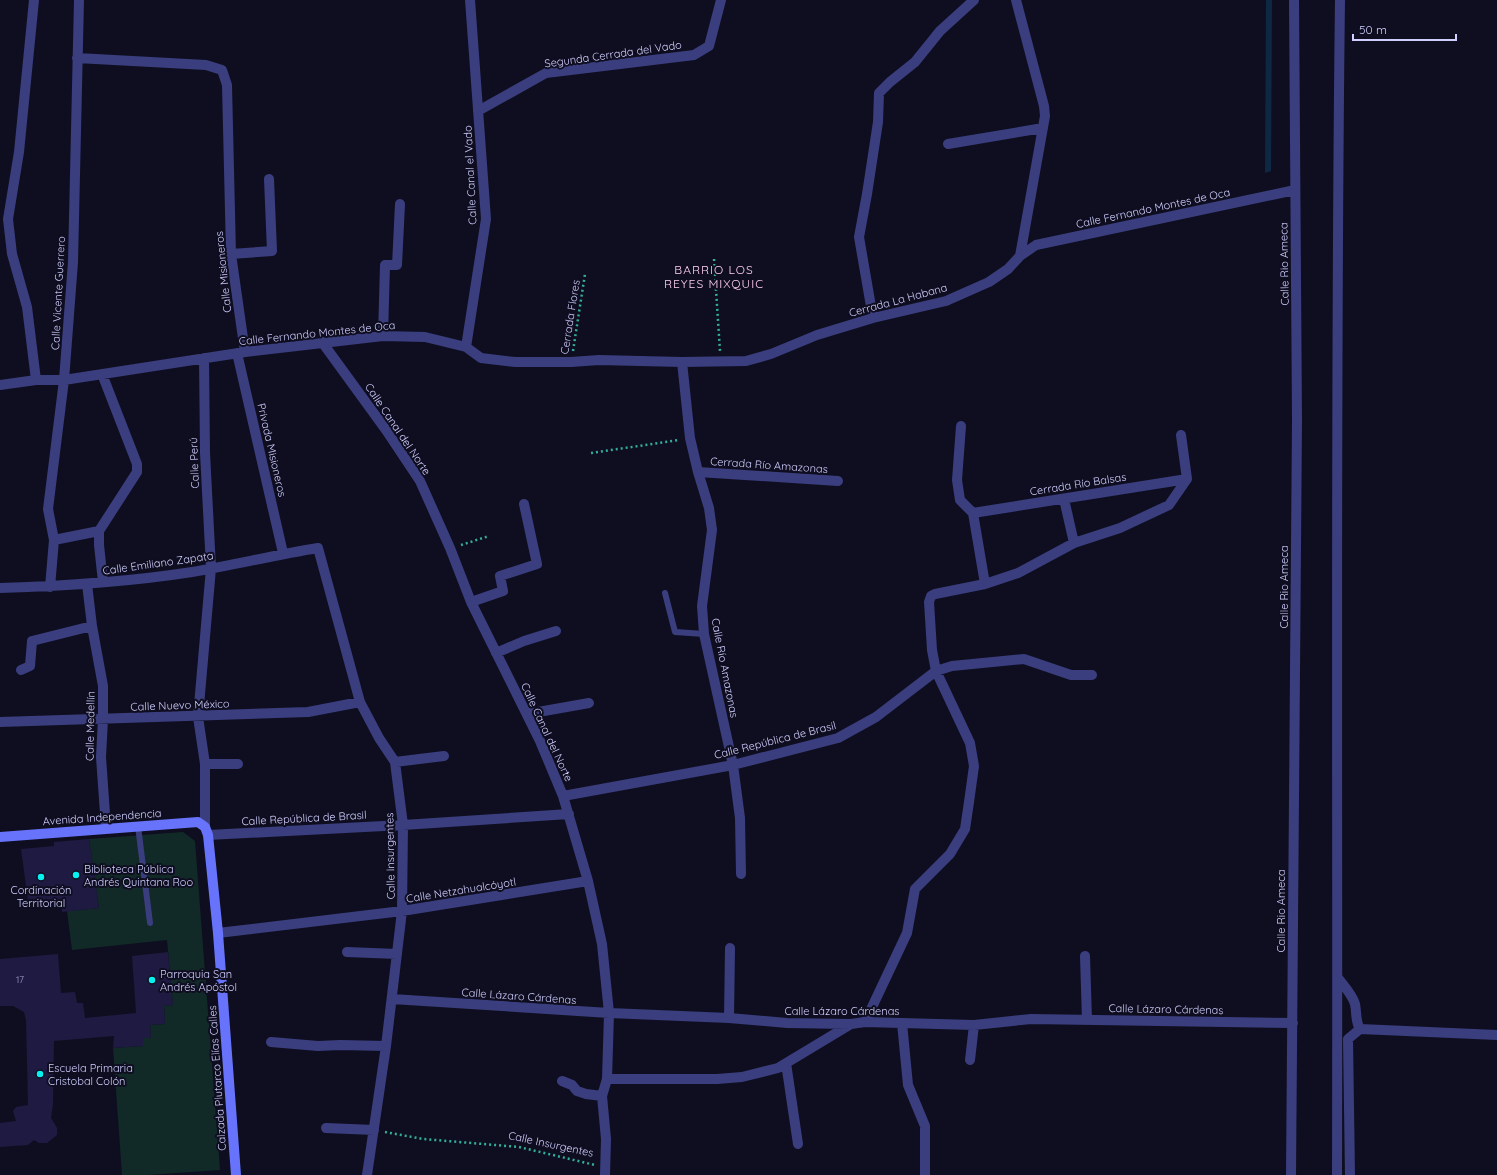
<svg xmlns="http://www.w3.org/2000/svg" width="1497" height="1175" viewBox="0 0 1497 1175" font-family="Quicksand,sans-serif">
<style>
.green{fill:#112a27}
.water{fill:#0e2844}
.building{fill:#1e1a41}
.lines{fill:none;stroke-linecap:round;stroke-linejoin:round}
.path{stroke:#31af9a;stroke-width:2.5;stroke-dasharray:2 3;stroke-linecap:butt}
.service{stroke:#3a3e7e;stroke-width:6}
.minor{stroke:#3a3e7e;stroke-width:10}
.secondary{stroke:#6873fb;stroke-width:10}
.poi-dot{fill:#07f1f1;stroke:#0f0e20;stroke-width:1.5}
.labels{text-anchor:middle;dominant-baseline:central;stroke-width:4;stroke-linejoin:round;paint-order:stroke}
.number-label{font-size:9px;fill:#a3a1cf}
.street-label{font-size:11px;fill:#cfcefe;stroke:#0f0e20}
.poi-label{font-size:11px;fill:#cfcefe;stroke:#0f0e20;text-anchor:start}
.neighbourhood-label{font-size:12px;letter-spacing:1px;fill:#fed0f2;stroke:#0f0e20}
</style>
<rect width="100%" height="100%" fill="#0f0e20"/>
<path class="green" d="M183,832L195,841L220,1170L147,1175H122L113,1048L143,1046V1038H151L150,1025L165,1024L164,1006L173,1005L167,940L72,950L67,911L99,908L89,839Z"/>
<path class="water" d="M1266,0H1272L1271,171L1265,173Z"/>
<path class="building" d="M89,839L99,908L62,912V905L29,908L21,849L54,846V842Z
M168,952L173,1005L164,1006L165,1024L150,1025L151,1038H143V1046L113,1048L114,1036L54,1041L53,1104L51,1118L57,1128V1135L47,1143H39L34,1140L28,1145L0,1147V1123L16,1121L13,1111L16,1107L28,1105L26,1020L24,1012L13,1006H0V959L58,954L61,993L75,992L77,1003H83L85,1018L136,1013L132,956Z"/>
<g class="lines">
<path class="path" d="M714,259L720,351
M573,351L585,274
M591,453L679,440
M461,545L489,536
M385,1132L423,1139L519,1147L595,1165"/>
<path class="service" d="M665,593L675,632L704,634
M138,826L150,923"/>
<path class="minor" d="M34,0L19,152L8,219L12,254L27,307L36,380
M1016,0L1044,106L1045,116L1020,256
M77,58L206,65L222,70L227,85L231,254L245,352
M478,111L546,73L694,55L709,46L721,0
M948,144L1043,128
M231,254L272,251L269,179
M873,318L859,237L867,194L878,122L879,93L890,82L915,62L940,31L974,0
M383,336L385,265H397L400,204
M322,342L386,430L420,481L450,548L471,602L540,741L563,796L588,881L602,944L609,1013L607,1079L602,1096L606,1139L605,1175
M466,347L486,219L470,0
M237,353L283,553
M204,358L205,453L211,568L198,717L205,764V827
M682,362L690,438L698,472L709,508L712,530L702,606L704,634L733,765L740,818L741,874
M102,374L137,464V472L99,531V545L103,582
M0,385L36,380H64L245,352L383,336L425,337L466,347L481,358L515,362H571L599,360L682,362L746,361L771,354L817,335L873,318L946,301L989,282L1008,269L1020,256L1036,245L1295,190
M961,426L957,480L960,500L973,513L985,584
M698,472L838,481
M1064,499L1074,543
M973,513L1187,479
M54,540L99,531
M87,584L92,626L103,686V719L101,757L106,828
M50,587L54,540L48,509L64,380L73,262L79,0
M0,588C64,586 128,582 192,572C234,565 275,555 318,548L360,702L379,738L395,762L403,825L402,911L386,1046L367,1175
M471,602L503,591L500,576L537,564L524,504
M496,653L524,641L556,631
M21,670L30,666L32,641L92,626
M527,714L589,703
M0,722L308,712L360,702
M395,762L444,756
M205,764H238
M563,796L733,765L838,738L876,717L936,671L952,666L1024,659L1071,675H1092
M208,835L403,825L569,814
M218,933L402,911L588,881
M347,952L397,954
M1085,956L1087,1020
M1338,978C1344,986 1352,994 1355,1004C1357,1013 1355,1021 1360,1029L1497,1035
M392,999L609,1013L729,1018L787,1023L851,1024L865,1022L974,1025L1031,1019L1293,1023
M729,1018L730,948
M865,1022L907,933L915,889L950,854L965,829L969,802L974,766L970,743L936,671L932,650L929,602L931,596L935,594L985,584L1018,573L1074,543L1120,528L1169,505L1187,479L1181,435
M902,1023L908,1085L925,1126V1175
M271,1042L318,1046L340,1045L386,1046
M970,1060L974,1025
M786,1063L798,1144
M607,1079H717L742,1077L778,1068L851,1024
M562,1081L572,1085L577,1091L586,1094L602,1096
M326,1128L374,1130
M1291,1175L1297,420L1294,0
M1337,1175C1338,783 1335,392 1340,0
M1350,1175L1348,1039L1360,1029"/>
<path class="secondary" d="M0,837L198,822L205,827L208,835L218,933L236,1175"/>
</g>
<g class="poi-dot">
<circle cx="76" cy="875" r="4"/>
<circle cx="41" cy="877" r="4"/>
<circle cx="152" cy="980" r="4"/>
<circle cx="40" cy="1074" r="4"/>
</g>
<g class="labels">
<g class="number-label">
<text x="20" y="979">17</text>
</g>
<g class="street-label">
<text transform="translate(613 54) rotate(-8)">Segunda Cerrada del Vado</text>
<text transform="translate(470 175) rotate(-93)">Calle Canal el Vado</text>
<text transform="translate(1153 208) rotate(-12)">Calle Fernando Montes de Oca</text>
<text transform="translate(1284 264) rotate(-91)">Calle Rio Ameca</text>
<text transform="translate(223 272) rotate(-96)">Calle Misioneros</text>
<text transform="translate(58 293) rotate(-87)">Calle Vicente Guerrero</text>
<text transform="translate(898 300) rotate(-15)">Cerrada La Habana</text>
<text transform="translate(570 317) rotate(-81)">Cerrada Flores</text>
<text transform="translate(317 333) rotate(-6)">Calle Fernando Montes de Oca</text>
<text transform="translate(398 429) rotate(56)">Calle Canal del Norte</text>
<text transform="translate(272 450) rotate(77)">Privada Misioneros</text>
<text transform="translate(194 463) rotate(-92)">Calle Perú</text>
<text transform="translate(769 465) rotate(4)">Cerrada Río Amazonas</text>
<text transform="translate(1078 484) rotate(-9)">Cerrada Río Balsas</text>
<text transform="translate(158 563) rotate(-8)">Calle Emiliano Zapata</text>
<text transform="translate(1284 587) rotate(-90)">Calle Rio Ameca</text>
<text transform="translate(725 668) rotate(79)">Calle Río Amazonas</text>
<text transform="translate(180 705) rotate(-2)">Calle Nuevo México</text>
<text transform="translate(90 726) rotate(-89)">Calle Medellín</text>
<text transform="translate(547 732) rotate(65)">Calle Canal del Norte</text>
<text transform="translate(775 740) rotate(-14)">Calle República de Brasil</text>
<text transform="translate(102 817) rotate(-4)">Avenida Independencia</text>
<text transform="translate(304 818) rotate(-3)">Calle República de Brasil</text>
<text transform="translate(390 856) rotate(-91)">Calle Insurgentes</text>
<text transform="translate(461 890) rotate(-9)">Calle Netzahualcóyotl</text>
<text transform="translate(1281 911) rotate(-90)">Calle Rio Ameca</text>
<text transform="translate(519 996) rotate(4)">Calle Lázaro Cárdenas</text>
<text transform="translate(1166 1009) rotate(1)">Calle Lázaro Cárdenas</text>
<text x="842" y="1011">Calle Lázaro Cárdenas</text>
<text transform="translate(217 1078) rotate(-94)">Calzada Plutarco Elías Calles</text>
<text transform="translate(551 1144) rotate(12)">Calle Insurgentes</text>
</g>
<g class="poi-label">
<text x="84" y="869">Biblioteca Pública<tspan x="84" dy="13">Andrés Quintana Roo</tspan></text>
<text x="41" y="890" text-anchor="middle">Cordinación<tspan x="41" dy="13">Territorial</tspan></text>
<text x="160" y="974">Parroquia San<tspan x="160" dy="13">Andrés Apóstol</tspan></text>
<text x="48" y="1068">Escuela Primaria<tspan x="48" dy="13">Cristobal Colón</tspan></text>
</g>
<g class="neighbourhood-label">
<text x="714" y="269">BARRIO LOS<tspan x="714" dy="14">REYES MIXQUIC</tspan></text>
</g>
</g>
<path d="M1353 34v6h103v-6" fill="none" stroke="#cfcefe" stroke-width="2"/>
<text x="1359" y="34" font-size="12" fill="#cfcefe" stroke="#0f0e20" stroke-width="3" paint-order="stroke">50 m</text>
</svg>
